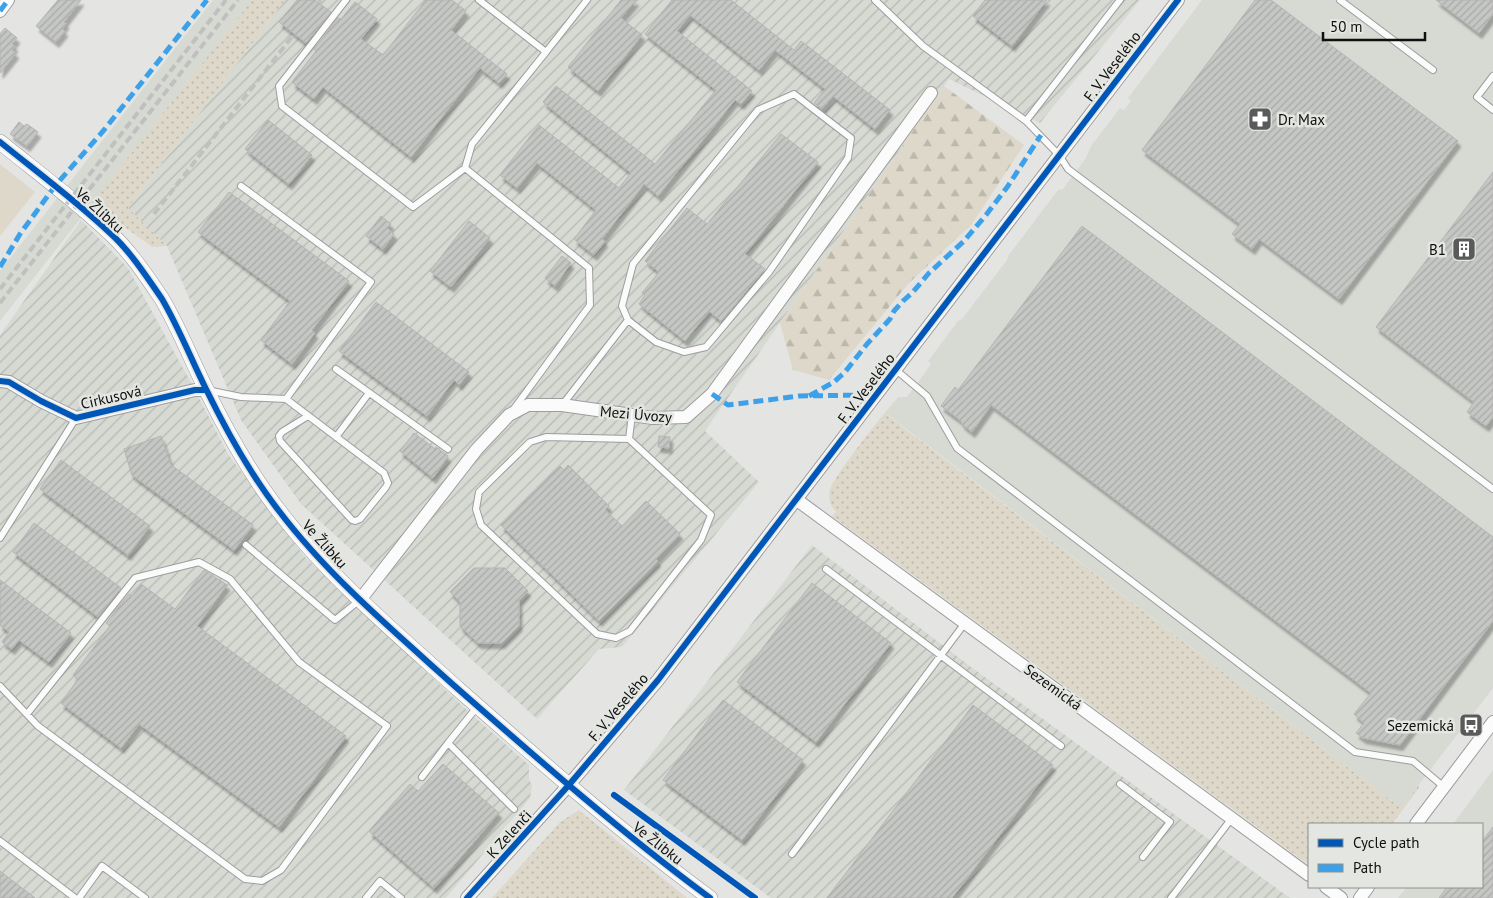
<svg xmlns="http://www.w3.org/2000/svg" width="1493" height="898" viewBox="0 0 1493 898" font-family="'PT Sans',sans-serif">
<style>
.built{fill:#d6dad3}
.industrial{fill:url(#industrial-furrows)}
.grass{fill:url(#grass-dots)}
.forest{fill:url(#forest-firs)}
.pitch{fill:#ddd8c9}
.building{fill:url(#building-hatch);stroke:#b4b5b3;filter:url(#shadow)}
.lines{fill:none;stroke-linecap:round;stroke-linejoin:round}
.service-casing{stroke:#9c9d9c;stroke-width:8}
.minor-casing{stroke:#9c9d9c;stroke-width:14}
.tertiary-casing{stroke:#9c9d9c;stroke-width:16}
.service{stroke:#fbfbfb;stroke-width:6}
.minor{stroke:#fbfbfb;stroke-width:12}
.tertiary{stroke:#fbfbfb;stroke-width:15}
.rail{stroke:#bfc0bf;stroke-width:4;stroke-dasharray:8 4;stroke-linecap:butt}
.quiet{stroke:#3da1e9;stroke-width:5;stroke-dasharray:10 5;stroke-linecap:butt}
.cycleway-casing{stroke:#e4e6e2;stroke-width:9}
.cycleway{stroke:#0057b8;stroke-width:6}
.labels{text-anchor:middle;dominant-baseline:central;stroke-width:5;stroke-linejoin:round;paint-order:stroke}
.street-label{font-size:15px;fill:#0e0f0e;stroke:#e4e6e2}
.poi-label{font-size:15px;fill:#0e0f0e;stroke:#e4e6e2;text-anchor:end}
</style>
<defs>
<pattern id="industrial-furrows" width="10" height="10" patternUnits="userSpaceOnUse" patternTransform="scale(1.25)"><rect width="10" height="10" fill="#d6dad3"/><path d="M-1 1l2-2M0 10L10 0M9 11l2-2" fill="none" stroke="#b6bab4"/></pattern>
<pattern id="grass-dots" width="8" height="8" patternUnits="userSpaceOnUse" patternTransform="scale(1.25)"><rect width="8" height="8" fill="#ddd8c9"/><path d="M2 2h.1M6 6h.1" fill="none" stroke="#bcb8ab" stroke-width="1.8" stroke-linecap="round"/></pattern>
<pattern id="forest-firs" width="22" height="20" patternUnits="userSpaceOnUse" patternTransform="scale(1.25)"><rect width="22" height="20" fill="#ddd8c9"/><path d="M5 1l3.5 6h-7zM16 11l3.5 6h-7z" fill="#bcb8ab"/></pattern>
<pattern id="building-hatch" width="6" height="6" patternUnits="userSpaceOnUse" patternTransform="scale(1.25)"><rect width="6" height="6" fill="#c5c7c5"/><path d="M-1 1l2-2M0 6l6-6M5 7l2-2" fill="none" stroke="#a8aaa8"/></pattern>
<filter id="shadow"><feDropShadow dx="3" dy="5.5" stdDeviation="1" flood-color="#0004"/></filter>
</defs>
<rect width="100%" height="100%" fill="#e4e5e3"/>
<path class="built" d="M213,0H252L0,321V271Z
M1202,0H1493V688L1401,808L887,414L899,397H907L916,385L931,364L928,361L958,321L962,319L1007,260L1008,256L1058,190L1063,189L1086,158L1091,146L1120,108L1124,110L1131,101L1128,98Z
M1493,770V898H1398L1407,887H1482V824H1453Z"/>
<path class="industrial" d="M285,0H1140L1040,123L949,79L705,431L759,482L622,647L599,649L537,719L301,504L241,420L167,246L128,208Z
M81,220L128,268L195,390L228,454L304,556L470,713L529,765V779L532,786L530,798L446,898H0V335Z
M812,545L971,667L1290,898H771L624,790Z"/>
<path class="grass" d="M252,0H285L128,208L167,246L152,247L92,203Z
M899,397L887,415L1401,808L1419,785V788L1392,824H1309V865L832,516L836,512C830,505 828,499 830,490C834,476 887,408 899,397Z
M579,810L687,898H492L560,822Z"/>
<path class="forest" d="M944,86L1024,145L972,224L908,284L829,380L793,370L780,323Z"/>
<path class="pitch" d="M0,164L35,192L0,236Z"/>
<path class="building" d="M58,0H81L64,22L66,23L62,29L65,31L56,42L36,26Z
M297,0H315L331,12L306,43L279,22Z
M426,0H452L466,11L451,30L507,74L499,83L480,68L411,157L323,87L314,99L292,82L316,51L314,49L338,18L341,19L355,2L377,19L361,39L383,55Z
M621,0H636L621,18L642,35L598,91L568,67Z
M672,0H731L794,50L801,41L890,110L875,129L833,96L822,109L814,103L825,89L775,50L759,70L690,15L677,31L752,91L741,104L735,100L658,196L644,184L602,239L605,241L594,255L574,239L596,210L537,163L517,188L500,175L539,125L619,188L631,173L543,102L556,86L655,164L716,90L645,34Z
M985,0H1047L1012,46L973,16Z
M1255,0H1271L1458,141L1339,299L1259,239L1252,249L1232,234L1240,224L1142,150Z
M1436,0H1493V14L1479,33Z
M5,28L17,38L12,44L15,46L12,50L16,53L0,73V34Z
M268,120L312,155L289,184L245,149Z
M19,122L24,126L27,124L38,132L27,146L10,134Z
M781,134L818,162L745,254L765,269L721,321L709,311L685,341L639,304L645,295L642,293L659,272L645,261L687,208L707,224Z
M1493,172V417L1486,426L1467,412L1474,402L1376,327Z
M229,192L349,281L312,330L315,333L292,364L261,340L290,301L198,232Z
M381,216L391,224L387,228L394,234L383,249L366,236Z
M469,221L490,238L451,287L430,271Z
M1082,226L1493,537V621L1400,745L1363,738L1356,733L1364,723L1354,714L1371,693L991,405L972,432L963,425L960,420L941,406L955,387L958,390Z
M562,256L571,263L555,286L545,278Z
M376,302L469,372L459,385L454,380L427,416L339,351Z
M414,433L435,449L436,447L448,456L433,478L400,451Z
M161,436L171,465L253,525L234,550L132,475L124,449Z
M659,436L670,437L669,448L658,447Z
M61,460L150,526L128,555L40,489Z
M568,465L609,506L605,510L622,526L646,501L680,534L656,559L658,561L599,621L501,525L560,466L564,470Z
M34,523L121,588L98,617L13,552Z
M474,568H505L528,591L519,601V626L502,643H478L460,626V602L450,592Z
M204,570L227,585L197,626L346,736L279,827L139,724L121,748L61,703L78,679L73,675L110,626L106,623L129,594L132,596L141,584L175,609Z
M0,580L71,633L49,662L19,640L12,649L2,642L9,632L0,625Z
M812,583L891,643L816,742L737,682Z
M723,700L803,760L742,840L663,780Z
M973,705L1053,765L952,898H827Z
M443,764L499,813L434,888L369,831L410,784L418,791Z
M1493,827V898H1439L1447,887H1482V841Z
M0,871L35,898H0Z"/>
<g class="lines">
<g class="service-casing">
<path id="service" d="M346,0L279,86L282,106L413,207L465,168L472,144L546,52L479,0
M875,0L923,46L1026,121
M1120,0L1026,121L1059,155L1068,169L1493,489
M1340,0L1433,70
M546,52L587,0
M1493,76L1477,97L1493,110
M465,168L589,268L590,305L513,410
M336,369L448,449
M896,370L927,396L957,448L1355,752L1413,761L1444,787
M207,390L241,397L286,399L371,282L241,186
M286,399L384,473L388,483L386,487L360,519L355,521L352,520L280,441L279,436L282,432L308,416
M563,404L628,320L622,306L633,264L758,110L794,94L851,138L848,158L769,272L706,347L684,352L656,342L628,320
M336,437L369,393
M629,439L546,437L530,442L479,492L476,509L481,525L597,634L616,638L630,631L701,540L711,515L629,439L632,415
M0,538L76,418
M246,545L335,620L360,600
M826,569L1061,746
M0,686L38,726L245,879L262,881L281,870L387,726L299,662L230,579L199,562L135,578L27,714
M477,707L448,743L514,809
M422,777L448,743
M1120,784L1170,822L1143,857
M0,841L75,898
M792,854L965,623
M79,898L102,866L145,898
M366,898L380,881L401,898
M1171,898L1232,818"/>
</g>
<g class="minor-casing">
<path id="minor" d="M0,11L8,0
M0,381L9,382L41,401L76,418L195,390H206
M797,500L1309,875
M360,600L477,449L509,415L528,405H562L653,418L686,417L712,394L931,93
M1416,824L1493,722
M1326,887L1341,898
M467,898L568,786L658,680L1178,0
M1360,898L1368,887"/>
</g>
<g class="tertiary-casing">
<path id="tertiary" d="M0,142C37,172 75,200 110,233C130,251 147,277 162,299C179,328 191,359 206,389C227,432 250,474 279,511C330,578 396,633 458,689C540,761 622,833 710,898"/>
</g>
<use href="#service" class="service"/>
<use href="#minor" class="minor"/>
<use href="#tertiary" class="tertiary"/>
<path class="rail" d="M319,2L321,0
M154,214L294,34
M0,289L226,0
M0,303L238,0"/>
<path class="quiet" d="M0,11L8,0
M0,267L20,234L55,186L104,130L207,0
M712,394L728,405L799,396L864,395L876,396
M809,396L834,382L845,372L867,344L890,319L894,311L903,301L913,292L929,273L964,241L986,215L1008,186L1041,135"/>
<g class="cycleway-casing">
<path id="cycleway" d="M0,142C37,172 75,200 110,233C130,251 147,277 162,299C179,328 191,359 206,389C227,432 250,474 279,511C330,578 396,633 458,689C540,761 622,833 710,898
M0,381L9,382L41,401L76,418L195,390H206
M614,795L755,898
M467,898L568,786L658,680L1178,0"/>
</g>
<use href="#cycleway" class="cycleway"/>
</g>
<defs>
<g id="pharmacy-square" transform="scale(1.25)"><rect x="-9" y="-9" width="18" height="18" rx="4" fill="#595a59" stroke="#e4e6e2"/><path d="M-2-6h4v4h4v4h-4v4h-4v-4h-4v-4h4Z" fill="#fff"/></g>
<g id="building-square" transform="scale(1.25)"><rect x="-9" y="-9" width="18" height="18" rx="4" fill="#595a59" stroke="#e4e6e2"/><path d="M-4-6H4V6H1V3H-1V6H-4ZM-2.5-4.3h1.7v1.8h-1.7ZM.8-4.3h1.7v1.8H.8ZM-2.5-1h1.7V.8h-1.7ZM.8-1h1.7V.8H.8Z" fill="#fff"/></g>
<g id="bus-square" transform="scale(1.25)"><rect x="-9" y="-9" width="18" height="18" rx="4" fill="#595a59" stroke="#e4e6e2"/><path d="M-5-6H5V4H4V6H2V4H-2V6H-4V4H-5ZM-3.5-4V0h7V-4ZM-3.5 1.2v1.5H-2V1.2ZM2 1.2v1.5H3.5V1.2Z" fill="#fff"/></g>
</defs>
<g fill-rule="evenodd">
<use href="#pharmacy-square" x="1260" y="119"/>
<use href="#building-square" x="1464" y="249"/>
<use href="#bus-square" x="1471" y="725"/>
</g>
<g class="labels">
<g class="street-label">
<text transform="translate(1112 66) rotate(-53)">F. V. Veselého</text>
<text transform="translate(100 210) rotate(42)">Ve Žlíbku</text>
<text transform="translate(866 388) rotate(-53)">F. V. Veselého</text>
<text transform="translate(111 397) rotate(-13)">Cirkusová</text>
<text transform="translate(636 414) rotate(5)">Mezi Úvozy</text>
<text transform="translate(325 544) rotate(48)">Ve Žlíbku</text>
<text transform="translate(1053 687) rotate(36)">Sezemická</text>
<text transform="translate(618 707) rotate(-50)">F. V. Veselého</text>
<text transform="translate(509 834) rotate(-48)">K Zelenči</text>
<text transform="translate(658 843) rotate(38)">Ve Žlíbku</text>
</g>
<g class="poi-label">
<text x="1278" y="119" text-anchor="start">Dr. Max</text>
<text x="1446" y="249">B1</text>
<text x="1454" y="725">Sezemická</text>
</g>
</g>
<rect x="1308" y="823" width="175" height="65" fill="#e4e6e2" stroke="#8e908d"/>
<rect x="1318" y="839" width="25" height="8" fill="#0057b8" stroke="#8e908d"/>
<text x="1353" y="848" font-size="15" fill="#0e0f0e">Cycle path</text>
<rect x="1318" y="864" width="25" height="8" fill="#3da1e9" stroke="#8e908d"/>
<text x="1353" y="873" font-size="15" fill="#0e0f0e">Path</text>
<path d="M1323 32v8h102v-8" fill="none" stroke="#0e0f0e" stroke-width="2.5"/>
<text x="1330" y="32" font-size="15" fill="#0e0f0e" stroke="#e4e6e2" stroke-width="4" paint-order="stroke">50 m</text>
</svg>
